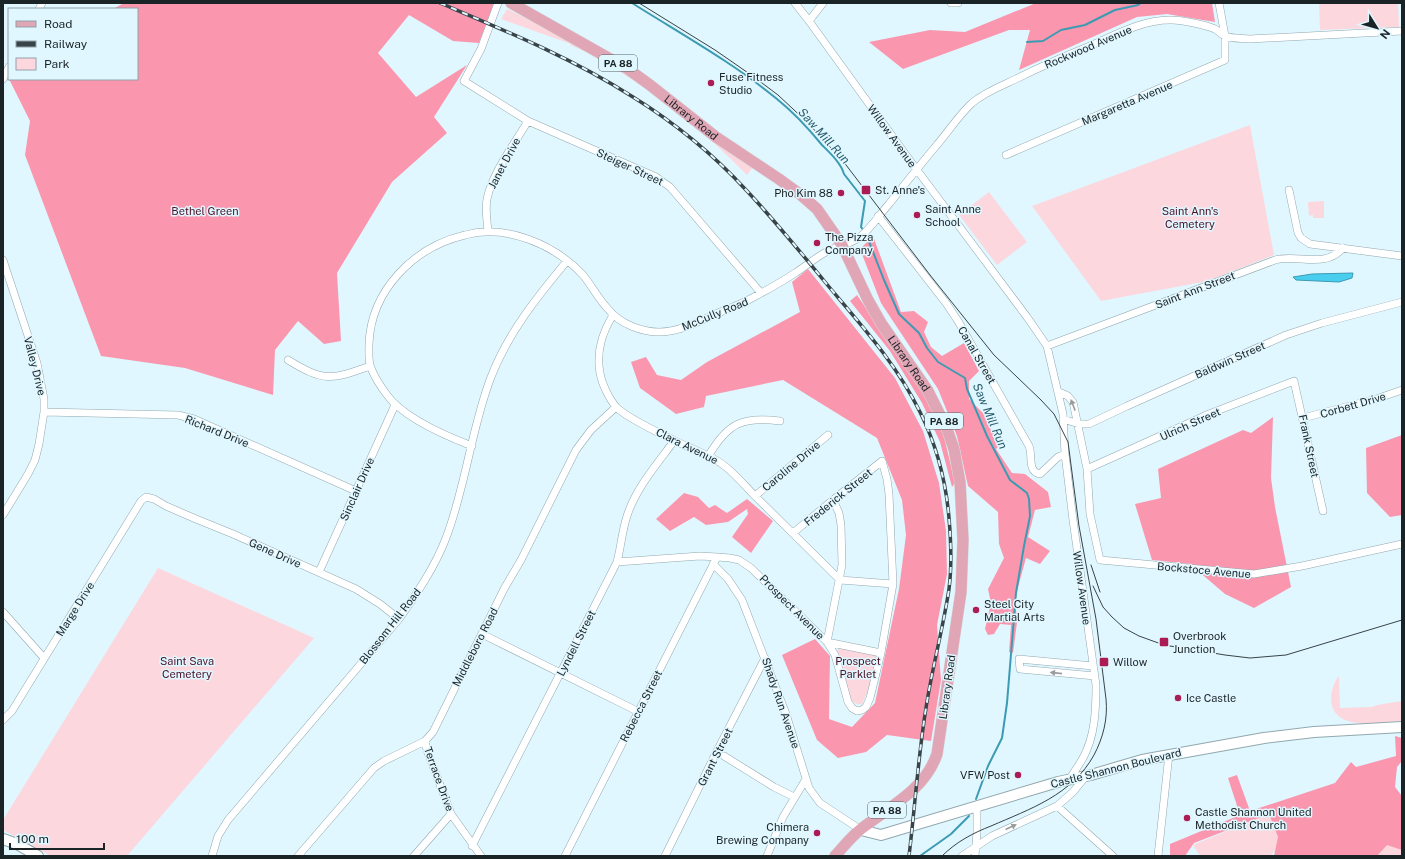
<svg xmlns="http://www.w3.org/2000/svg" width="1405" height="859" viewBox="0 0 1405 859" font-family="'Public Sans',sans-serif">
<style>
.green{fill:#fdd7de}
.forest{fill:#fa97af}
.water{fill:#4acef0;stroke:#3c9bb3}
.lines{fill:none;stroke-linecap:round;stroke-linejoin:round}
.stream{stroke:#3c9bb3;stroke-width:2}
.street-casing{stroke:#92a8af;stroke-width:8}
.secondary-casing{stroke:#92a8af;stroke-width:12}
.primary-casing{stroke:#d6d7d8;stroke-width:12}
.street{stroke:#fff;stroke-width:7}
.secondary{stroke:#fff;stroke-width:10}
.primary{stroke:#e0a6b5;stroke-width:11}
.tram{stroke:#384447;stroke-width:1}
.rail-casing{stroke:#384447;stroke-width:3.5}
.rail{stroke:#e0f7ff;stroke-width:2;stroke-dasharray:6;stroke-linecap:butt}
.oneway{fill:#989c9d}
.poi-dot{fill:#ac1c54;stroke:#e0f7ff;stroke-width:1.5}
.labels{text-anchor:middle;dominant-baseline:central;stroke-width:3;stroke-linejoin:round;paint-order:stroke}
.shield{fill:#e0f7ff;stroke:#556367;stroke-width:1}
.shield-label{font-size:10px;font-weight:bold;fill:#1a2326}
.street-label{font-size:11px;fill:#1a2326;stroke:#e0f7ff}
.poi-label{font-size:11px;fill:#1a2326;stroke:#e0f7ff;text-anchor:start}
.park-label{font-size:11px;fill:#4d1125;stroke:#e0f7ff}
.water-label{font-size:12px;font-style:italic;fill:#2a5f6e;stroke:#e0f7ff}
</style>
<rect width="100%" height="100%" fill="#e0f7ff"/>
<path class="green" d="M1319,3H1398L1399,27L1320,30Z
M507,9L580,45L641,82L753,167L747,175C707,134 662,98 614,68C600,60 586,51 570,45L571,44L501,19Z
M1250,125L1274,255L1208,281L1101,301L1032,206Z
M989,192L1027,242L997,265L959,215Z
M1324,201V218H1313V215L1309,216L1308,202Z
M158,568L314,638L127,856H51L3,830V820Z
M840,648L877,655L870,686L862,704C856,705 854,703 850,698L836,652Z
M1339,676L1340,708L1372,707L1377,705L1402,701V721C1380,722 1332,733 1331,699C1331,692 1334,681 1339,676Z
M1268,814L1279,829L1281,844L1270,856H1200L1193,845Z
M1402,839V856H1368L1372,850Z"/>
<path class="forest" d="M124,3H494L479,43L453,41L409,15L378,53L416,97L467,65L434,117L447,133L392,182L337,273L341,341L324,344L298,321L275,350L273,395L185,368L101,356L25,155L30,121L9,79H137V9H113Z
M1036,3H1212L1215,22L1167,14L1137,17L1019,70L1030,30H1009L903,69L869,42L930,30L965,32Z
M873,236L901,312L914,311L928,322L924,332L931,347L942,356L964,343L979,371L969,381V399L990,420V429L999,433L1004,441L996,449L1012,473L1025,474L1048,492L1051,507L1035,510L1028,537L1050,551L1040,564L1026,558L1013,605L1018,615L1013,653L1009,652L1011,625L1000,624L994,634L988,635L985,629L991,603L988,589L1004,558L999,544L998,512L968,486L957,436L938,389L881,303L860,249Z
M808,269L895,378L923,431L939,483L946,531L947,574L937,625L941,680L931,741L887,735L866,752L838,758L817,740L782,655L815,639L830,656L829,719L852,727L875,703L899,589L906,535L902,500L877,438L783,380L706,396L704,407L676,414L640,388L631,362L646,357L657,375L681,380L707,362L800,312L792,282Z
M857,295L919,386L942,428L955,483L952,487L940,442L922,403L890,351L850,301Z
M1273,417L1271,478L1275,507L1291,587L1254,608L1225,594L1190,564L1152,560L1135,504L1161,498L1158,469L1243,430L1251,433Z
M1402,435V515L1390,517L1367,493L1366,448Z
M684,493L698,497L709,508L715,505L727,513L747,499L773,521L751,553L732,537L748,514L747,509L728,522L706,525L694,517L670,531L656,519Z
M1395,736L1402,738V761L1397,767L1395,787L1402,796V850L1387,845L1377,856H1274L1278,837L1269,814L1194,843L1185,856H1170V844L1240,815L1228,778L1237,775L1250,811L1335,783L1351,762L1356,767L1396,756Z"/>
<path class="water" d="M1353,273L1352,278L1339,282L1296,280L1293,277L1312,274Z"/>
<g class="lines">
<path class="stream" d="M632,3C681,34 732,62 777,99C793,112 809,129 822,145C830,153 841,163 844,174L865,201L861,227L864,231
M1027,42L1043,41L1061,30L1085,25L1115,10L1138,5L1141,3
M866,234L884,280L899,314L919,333L927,348L938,362L965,378L967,389L987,436L1010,480L1027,493L1029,499L1030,516L1024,546L1016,593L1007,703L1002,738L988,766L976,799
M920,856L951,834L969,816"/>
<g class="street-casing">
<path id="street" d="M498,3L481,49L464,81L528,121L656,177L670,187L761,293
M795,3L809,21L914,166L1027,317L1047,346L1063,414L1065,454L1073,520L1096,685C1096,710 1095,736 1083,758C1079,765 1074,772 1070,779
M951,3H958
M39,9L42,3
M809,21L823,3
M3,79L9,67
M1006,155L1225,60V36L1219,3
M1289,190L1298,233L1301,238L1310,244L1402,256
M878,216L946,303L958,321L1029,446C1033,455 1027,472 1040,474L1058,457L1065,454
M488,231C487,220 485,210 487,199C492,174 514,144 528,121
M3,260L37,363L44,399V412L39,444L35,460L28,474L3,515
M613,315C602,333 596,351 600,373C602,384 609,399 617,408C632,421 667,437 686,446C700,452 714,457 726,467C737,476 746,487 756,497C784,525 812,552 840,580L893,584
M1047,346L1275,260C1298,254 1325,269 1343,248
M288,360C324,382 331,380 370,366
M1059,392L1068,396L1073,402L1087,469L1090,514L1100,560L1254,574L1302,566L1402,544
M44,412L178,415L194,419L356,491
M1303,418L1376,399L1402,390
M1063,419L1079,424H1089L1127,406L1286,335L1322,323L1402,302
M472,446C446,436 403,417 387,395C381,387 375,378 371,368C368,361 369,352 369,344C371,290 414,247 465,235C506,224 554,244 583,275C592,286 599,300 609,310C620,324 642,332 659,332C680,332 700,321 718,313C730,308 742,304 752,298C767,290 782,282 795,273C806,266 815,258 826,252C837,246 851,244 860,237C871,228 880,214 889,204C905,184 920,165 936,146C948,132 959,115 972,103C985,92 1001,86 1016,79C1040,67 1065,56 1090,46C1115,35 1144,19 1172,20C1182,20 1206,25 1215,29C1219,31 1221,35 1225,36C1232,39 1243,38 1250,39L1402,31
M709,455C728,423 743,416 780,421
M1087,469L1209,414L1294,381L1323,511
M755,496L828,435
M833,500L839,513L841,525L842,565L827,642L881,653
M617,562L700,556L717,557L730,558L739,560L751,568L827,642L835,655L848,702L852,708L857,711L862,710L866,707L870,698L881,653L893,584L889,494L887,479L882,461L833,500L793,533
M713,564L728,579L742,600L786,714L809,788L820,803L861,830
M319,572L395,405
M3,612L44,658
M482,634L639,712
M1093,666L1019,659L1020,669L1095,676
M3,720L12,711L141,501L146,497L154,499L166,506L196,519L233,534L356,589L380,604L399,619
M425,741L427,750L451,814L481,856
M724,756L774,787L794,797
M1057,806L1113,856
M472,846L617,562C621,547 622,531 627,516C636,488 657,464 674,441
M212,856L218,836L228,820L399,619C417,593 435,567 446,538C466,486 471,429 491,377C508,333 537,297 567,261
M298,856L374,768L384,761L425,741L433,732L504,589L521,560L576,450L591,430L616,407
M414,856L451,814
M565,856L717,557
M665,856L717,751L765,658
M767,856L783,817L806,779
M962,856L992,836L1057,806L1073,792L1086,776
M975,856L977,832V806
M1158,856L1169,754"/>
</g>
<g class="secondary-casing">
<path id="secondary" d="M861,830L881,835L1058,782L1091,775L1142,760L1264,738L1314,732L1402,727
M3,839L17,844L38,856"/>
</g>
<g class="primary-casing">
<g id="primary">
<path id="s1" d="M511,3L628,69L650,85L716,137L779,179L801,195L817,209L842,245L868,300L881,323L928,391L947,429L954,449L960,482L963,540L961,592L937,754C925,790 889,807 861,829C851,837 843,847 835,856"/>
</g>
</g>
<use href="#street" class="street"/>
<use href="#secondary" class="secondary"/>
<use href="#primary" class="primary"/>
<path class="tram" d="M639,3L715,50L754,77L778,95L808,123L843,161L930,275L994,355L1041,400L1054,414L1068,442L1079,526L1096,619L1106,699C1108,719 1103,738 1094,755C1072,795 1030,809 991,826C973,833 956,842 942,856
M1091,565L1100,592
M1093,586L1103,607L1112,617L1124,628L1139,636L1164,645L1225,655L1250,658L1286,655L1402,620"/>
<g class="rail-casing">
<path id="rail" d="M440,3C506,31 572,58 633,97C675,123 714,155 747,191C776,222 803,255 830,288C863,327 897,365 920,412C936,444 946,482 949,518C951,541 952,566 949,589C943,629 932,668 926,708C918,757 915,807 909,856"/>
</g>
<use href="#rail" class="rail"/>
</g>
<defs><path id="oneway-solid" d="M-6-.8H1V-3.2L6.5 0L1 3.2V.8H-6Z"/></defs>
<g class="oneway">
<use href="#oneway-solid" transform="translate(1073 405) rotate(-111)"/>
<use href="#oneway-solid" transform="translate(1056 673) rotate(-174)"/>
<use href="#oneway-solid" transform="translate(1011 827) rotate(-25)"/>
</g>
<g class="poi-dot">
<circle cx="711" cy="83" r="4"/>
<rect x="861" y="185" width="10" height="10" rx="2"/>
<circle cx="841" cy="193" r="4"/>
<circle cx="917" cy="215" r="4"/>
<circle cx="817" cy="243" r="4"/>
<circle cx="976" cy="610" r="4"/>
<rect x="1159" y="637" width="10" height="10" rx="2"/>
<rect x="1099" y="657" width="10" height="10" rx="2"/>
<circle cx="1178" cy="698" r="4"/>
<circle cx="1018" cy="775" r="4"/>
<circle cx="1187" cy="818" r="4"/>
<circle cx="817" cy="833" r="4"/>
</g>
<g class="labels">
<g class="shield">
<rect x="599" y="55" width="38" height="16" rx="3"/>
<rect x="925" y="413" width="38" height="16" rx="3"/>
<rect x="868" y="802" width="38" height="16" rx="3"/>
</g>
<g class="shield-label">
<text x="618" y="63">PA 88</text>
<text x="944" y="421">PA 88</text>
<text x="887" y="810">PA 88</text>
</g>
<g class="street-label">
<text transform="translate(1088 47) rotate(-23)">Rockwood Avenue</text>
<text transform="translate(1127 103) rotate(-23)">Margaretta Avenue</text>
<text stroke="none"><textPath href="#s1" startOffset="214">Library Road</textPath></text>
<text transform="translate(892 136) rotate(54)">Willow Avenue</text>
<text transform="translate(504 163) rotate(-62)">Janet Drive</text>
<text transform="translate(630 167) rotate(25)">Steiger Street</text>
<text transform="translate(1195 290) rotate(-21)">Saint Ann Street</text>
<text transform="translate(715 314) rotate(-22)">McCully Road</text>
<text transform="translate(977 355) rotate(60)">Canal Street</text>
<text transform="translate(1230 360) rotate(-24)">Baldwin Street</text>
<text stroke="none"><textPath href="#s1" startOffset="550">Library Road</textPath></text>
<text transform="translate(35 366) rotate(76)">Valley Drive</text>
<text transform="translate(1353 405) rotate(-16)">Corbett Drive</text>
<text transform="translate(1190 424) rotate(-24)">Ulrich Street</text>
<text transform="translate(217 431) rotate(22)">Richard Drive</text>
<text transform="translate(687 446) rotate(26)">Clara Avenue</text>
<text transform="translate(1309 446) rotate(78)">Frank Street</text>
<text transform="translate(791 466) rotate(-40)">Caroline Drive</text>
<text transform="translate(357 489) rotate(-66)">Sinclair Drive</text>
<text transform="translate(838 497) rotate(-39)">Frederick Street</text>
<text transform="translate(275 553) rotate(24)">Gene Drive</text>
<text transform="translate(1204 570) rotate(5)">Bockstoce Avenue</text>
<text transform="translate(1082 588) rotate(82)">Willow Avenue</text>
<text transform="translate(792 607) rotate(45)">Prospect Avenue</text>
<text transform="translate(75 609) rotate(-58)">Marge Drive</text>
<text transform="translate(390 626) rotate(-52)">Blossom Hill Road</text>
<text transform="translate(576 643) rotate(-63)">Lyndell Street</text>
<text transform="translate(475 647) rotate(-63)">Middleboro Road</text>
<text transform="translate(947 687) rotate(-82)">Library Road</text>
<text transform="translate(781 703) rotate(71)">Shady Run Avenue</text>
<text transform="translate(641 706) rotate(-63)">Rebecca Street</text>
<text transform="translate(715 757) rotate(-63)">Grant Street</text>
<text transform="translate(1116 768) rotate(-14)">Castle Shannon Boulevard</text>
<text transform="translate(439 779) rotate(70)">Terrace Drive</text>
</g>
<g class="poi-label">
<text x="719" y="77">Fuse Fitness<tspan x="719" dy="13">Studio</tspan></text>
<text x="875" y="190">St. Anne's</text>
<text x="833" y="193" text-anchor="end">Pho Kim 88</text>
<text x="925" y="209">Saint Anne<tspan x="925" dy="13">School</tspan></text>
<text x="825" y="237">The Pizza<tspan x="825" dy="13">Company</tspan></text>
<text x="984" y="604">Steel City<tspan x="984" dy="13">Martial Arts</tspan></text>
<text x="1173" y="636">Overbrook<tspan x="1173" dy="13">Junction</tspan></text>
<text x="1113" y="662">Willow</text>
<text x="1186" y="698">Ice Castle</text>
<text x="1010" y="775" text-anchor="end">VFW Post</text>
<text x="1195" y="812">Castle Shannon United<tspan x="1195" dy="13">Methodist Church</tspan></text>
<text x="809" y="827" text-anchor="end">Chimera<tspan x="809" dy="13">Brewing Company</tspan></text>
</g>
<g class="park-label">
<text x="205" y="211">Bethel Green</text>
<text x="1190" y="211">Saint Ann's<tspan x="1190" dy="13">Cemetery</tspan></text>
<text x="187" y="661">Saint Sava<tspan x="187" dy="13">Cemetery</tspan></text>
<text x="858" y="661">Prospect<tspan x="858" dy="13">Parklet</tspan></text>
</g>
<g class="water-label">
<text transform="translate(824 136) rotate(48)">Saw Mill Run</text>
<text transform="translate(990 416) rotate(67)">Saw Mill Run</text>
</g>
</g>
<rect width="1405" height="859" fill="none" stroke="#1a2326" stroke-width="8"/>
<rect x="8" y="8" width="130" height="72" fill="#e0f7ff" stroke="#91a2a8"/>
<rect x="16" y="21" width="20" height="6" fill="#e0a6b5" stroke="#91a2a8"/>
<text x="44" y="28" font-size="12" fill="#1a2326">Road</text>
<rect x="16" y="41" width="20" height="6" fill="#384447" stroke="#91a2a8"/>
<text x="44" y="48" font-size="12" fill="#1a2326">Railway</text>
<rect x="16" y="58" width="20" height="12" fill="#fdd7de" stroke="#91a2a8"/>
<text x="44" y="68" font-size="12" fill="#1a2326">Park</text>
<g transform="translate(1377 28) rotate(127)" stroke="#e0f7ff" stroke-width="3" paint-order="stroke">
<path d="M0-3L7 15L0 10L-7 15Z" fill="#1a2326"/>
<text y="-6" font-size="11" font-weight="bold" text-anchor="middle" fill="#1a2326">N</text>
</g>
<path d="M10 843v6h94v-6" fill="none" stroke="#1a2326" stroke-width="2"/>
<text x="16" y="843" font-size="12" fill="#1a2326" stroke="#e0f7ff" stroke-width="3" paint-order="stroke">100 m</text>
</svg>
